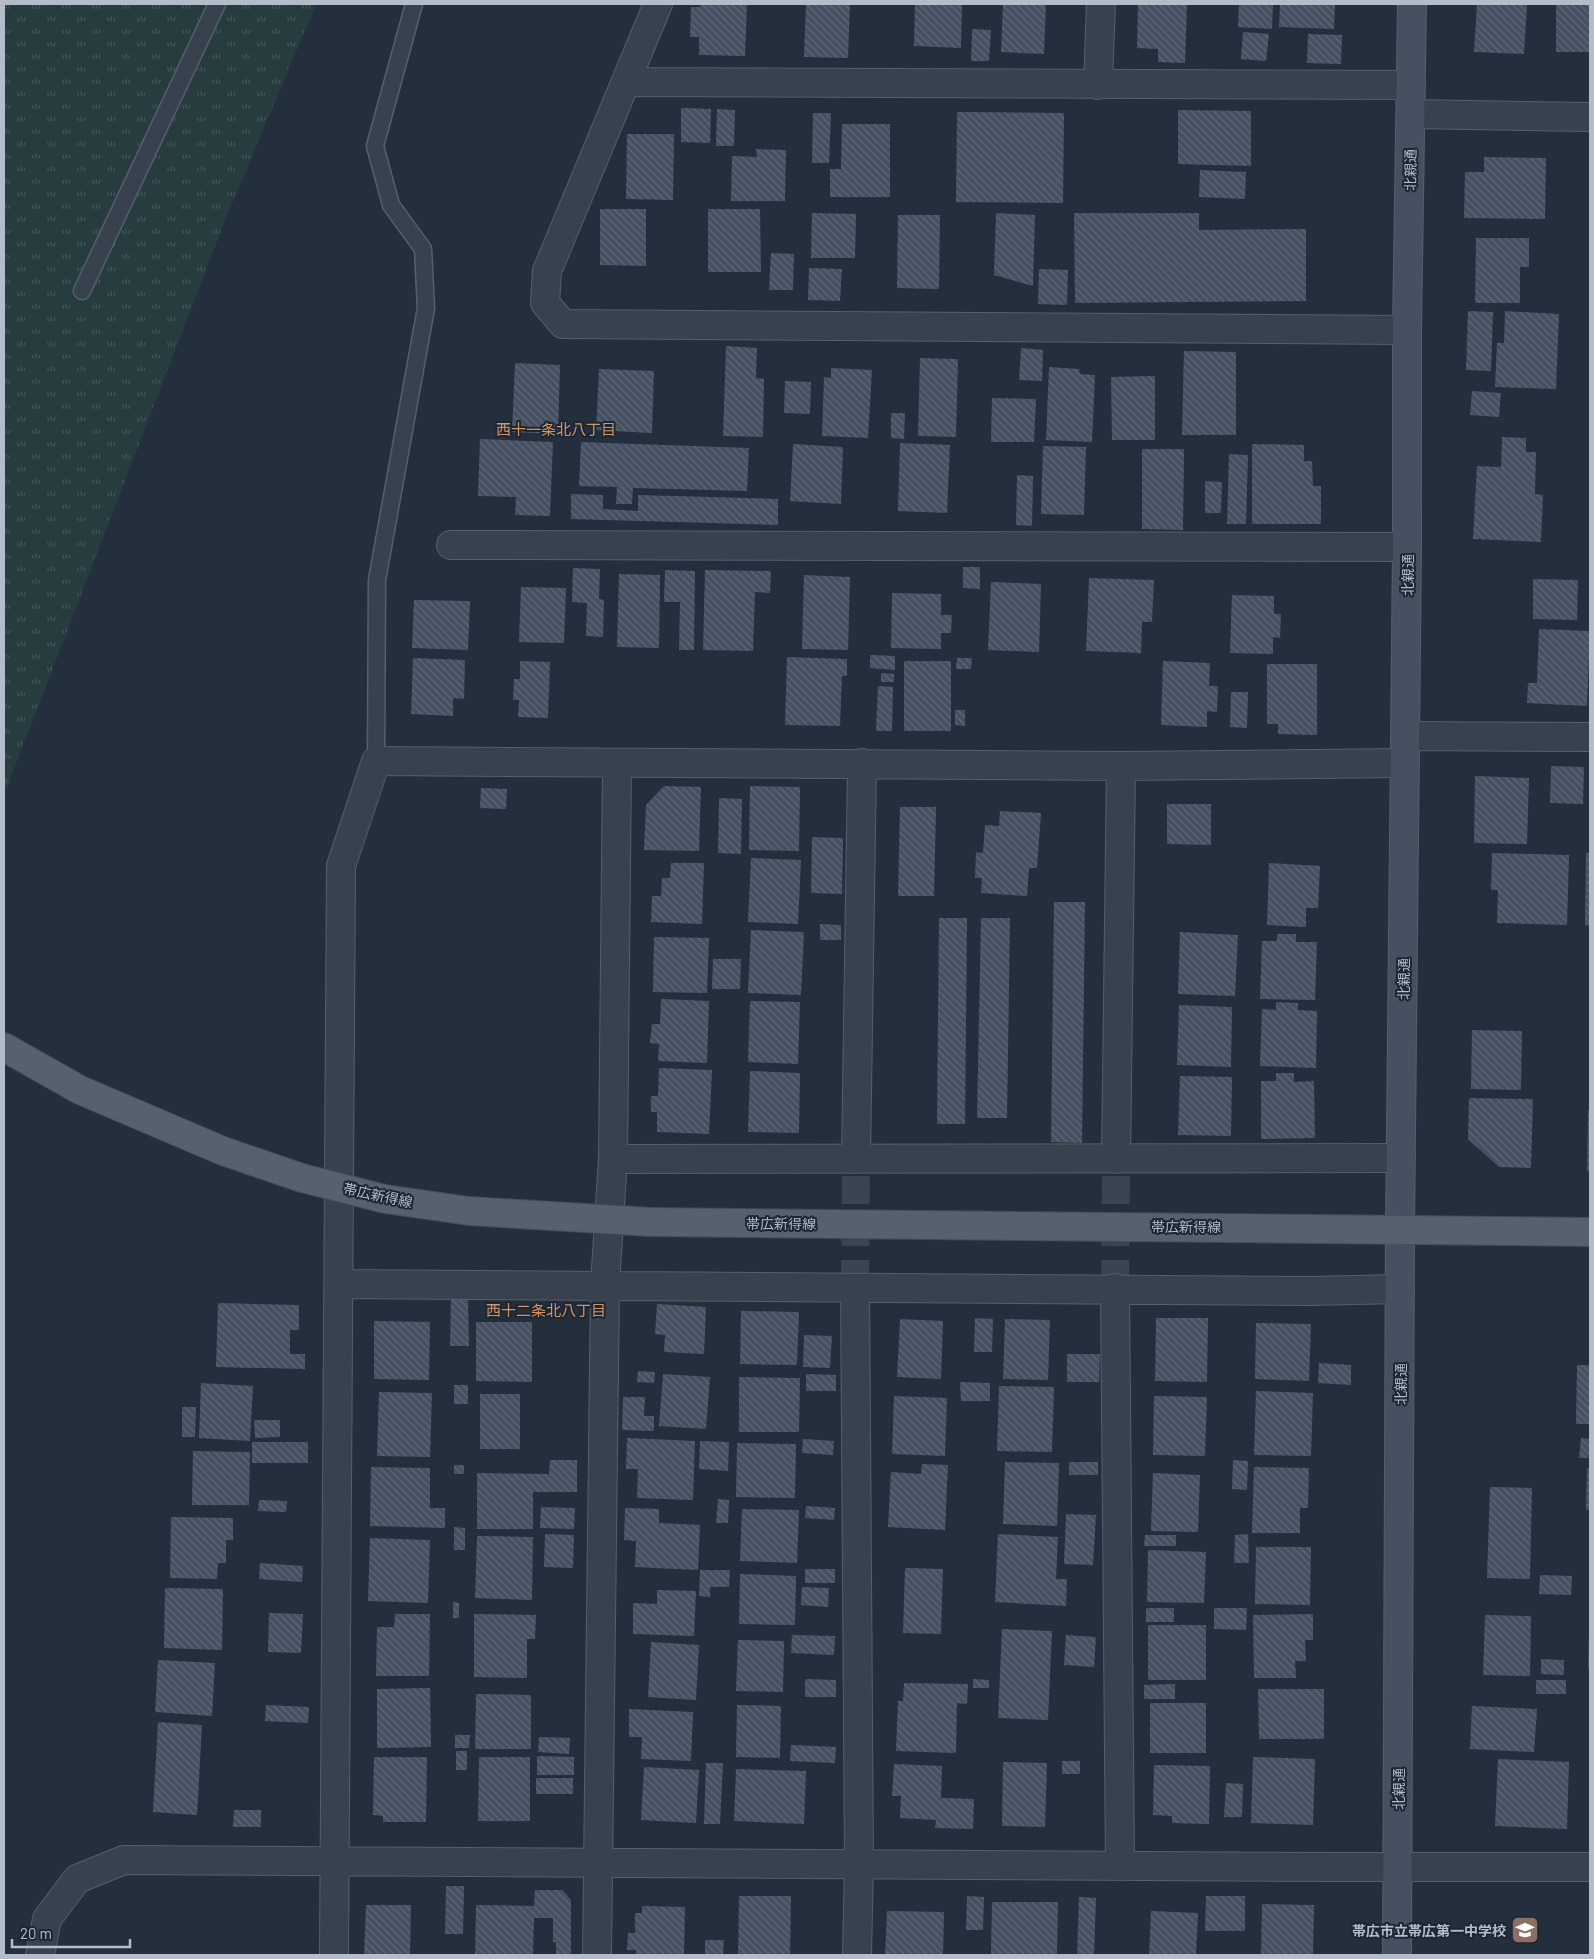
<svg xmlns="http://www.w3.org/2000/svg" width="1594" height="1959" viewBox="0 0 1594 1959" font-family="Barlow,'Noto Sans JP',sans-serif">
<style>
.park{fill:url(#park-tufts)}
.building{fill:url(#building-back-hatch)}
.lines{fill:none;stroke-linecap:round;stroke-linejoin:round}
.street-tunnel{stroke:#3a4453;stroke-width:28;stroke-dasharray:28 14;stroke-linecap:butt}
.lane-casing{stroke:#565f6c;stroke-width:19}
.street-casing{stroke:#565f6c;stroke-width:30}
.secondary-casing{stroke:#565f6c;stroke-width:30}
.primary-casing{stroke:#414a57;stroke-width:30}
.lane{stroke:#38414e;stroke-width:16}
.street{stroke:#38414e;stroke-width:28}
.secondary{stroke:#465061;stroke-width:28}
.primary{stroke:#56606e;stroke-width:28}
.primary-bridge-casing{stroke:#414a57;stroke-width:30;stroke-linecap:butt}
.primary-bridge{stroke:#56606e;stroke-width:28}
.labels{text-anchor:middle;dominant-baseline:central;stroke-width:4;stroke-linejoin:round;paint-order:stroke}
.street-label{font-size:14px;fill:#b4bcc9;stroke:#1d2633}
.poi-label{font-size:14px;font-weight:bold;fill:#b4bcc9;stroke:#1d2633;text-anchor:end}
.neighbourhood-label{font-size:15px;fill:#d59563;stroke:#1d2633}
</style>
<defs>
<pattern id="park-tufts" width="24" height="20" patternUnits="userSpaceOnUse" patternTransform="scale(1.25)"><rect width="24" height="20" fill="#263c3f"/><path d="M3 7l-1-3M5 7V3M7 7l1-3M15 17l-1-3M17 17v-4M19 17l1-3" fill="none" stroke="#435659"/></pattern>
<pattern id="building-back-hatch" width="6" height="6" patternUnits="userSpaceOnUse" patternTransform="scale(1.25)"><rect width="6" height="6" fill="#455162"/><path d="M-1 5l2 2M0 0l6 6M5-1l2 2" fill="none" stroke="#5d6877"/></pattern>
</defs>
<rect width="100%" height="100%" fill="#242f3e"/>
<path class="park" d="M4,4H316L226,218L4,795Z"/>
<path class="building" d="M700,4H747L745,56L699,55V37H690L691,7H700Z
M806,4H850L848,58L804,57Z
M915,4H962L961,48L914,46Z
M1003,4H1046L1044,54L1001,52Z
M1138,4H1187L1185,63L1158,62V49L1137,48Z
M1239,4H1273L1272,29L1238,27Z
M1280,4H1335L1334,29L1279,27Z
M1477,4H1527L1524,54L1474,52Z
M1556,4H1590V52H1556Z
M972,29L991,30L989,61H971Z
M1243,32L1269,34L1266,61L1241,59Z
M1308,34L1342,35L1341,64L1307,63Z
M681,108L711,109L710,143L681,142Z
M717,109L735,110L734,146H716Z
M1178,110L1251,111V166L1178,164Z
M957,112L1064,113L1063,203L956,202Z
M813,113H831L829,163H812Z
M842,124H890V197H830V169H841Z
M627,134H674L673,200L626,199Z
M756,149L786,150L785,201H731L732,156L757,157Z
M1484,157L1546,158L1545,219L1464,218L1465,172H1484Z
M1200,170L1246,172L1245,199L1199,197Z
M600,209H646V266L600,265Z
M708,209H760L761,272H708Z
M812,213L856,214L855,258H811Z
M996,213L1035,215L1033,286L994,275Z
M1074,213H1199V230L1306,229V301L1075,303Z
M898,215H940L939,289L897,288Z
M1476,238H1529V267H1520V303H1475Z
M771,253L794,254L793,290H769Z
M809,268L842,269L840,301L808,300Z
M1039,269L1068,270L1067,305L1038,304Z
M1468,311L1493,312L1491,371L1466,370Z
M1505,311L1559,314L1556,389L1495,387L1497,343H1504Z
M726,346L757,348L756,378L764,379L763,437L723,436Z
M1021,348L1043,350L1042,381L1019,380Z
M1184,351L1236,352V435H1182Z
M920,358L958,359L956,437L918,436Z
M515,363L560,365L558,434L512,432Z
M1049,367L1079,369L1080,374L1095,375L1092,442L1046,440Z
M831,368L872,370L868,438L822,436L824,377L831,378Z
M599,369L654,371L652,433L596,430Z
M1155,376V440H1112L1111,377Z
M785,381L811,382L810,414L784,413Z
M1472,391L1501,393L1499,417L1470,415Z
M992,398L1036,399L1034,442H991Z
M891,413H905L904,439L891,438Z
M1502,437L1526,438V452H1536L1535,494L1543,495L1541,542L1473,539L1477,466L1501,467Z
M480,439L553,442L550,516L515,515L516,497L478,496Z
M581,442L749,448L747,491L633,488L632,504H616L617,487L579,486Z
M900,443L950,445L947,513L898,511Z
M793,444L843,447L841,504L790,501Z
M1252,444L1304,445V461H1312L1313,486H1321V524H1252Z
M1043,446L1086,447L1084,515L1041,514Z
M1142,449H1184L1183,530L1142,529Z
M1229,454L1248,455L1246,524H1227Z
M1017,475L1033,476L1032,526L1016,525Z
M1205,481L1222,482L1221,513H1205Z
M571,494L603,495V509L638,511V495L778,499V525L571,519Z
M963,567H980V589L963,588Z
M573,568L600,569L599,599L604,600L603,637L586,636L587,603L572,602Z
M665,570L695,571L694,650H679L680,602H664Z
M705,570L771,571L770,593L755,592L753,651L703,650Z
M619,574L660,575L659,648L617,647Z
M804,575L850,577L848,650L802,649Z
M1089,578L1154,580L1152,622H1142L1141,653L1086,651Z
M1533,579L1578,580L1577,620L1533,619Z
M991,582L1041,584L1039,652L988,650Z
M521,587L566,588L564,643L519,642Z
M892,593L941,594V615H952L951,633H941V649L891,648Z
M1232,595L1274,596V614H1281L1280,638L1273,637V654L1230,653Z
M414,600L470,601L468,650L412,648Z
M1539,629L1590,631L1587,706L1527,703L1528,683H1537Z
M870,655L895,656V670L870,668Z
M787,657L847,659V676H842L840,726L785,725Z
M413,658L465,660L464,699L453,698V716L411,714Z
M957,658H972L971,669H956Z
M520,661L550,662L548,718L518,717L519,700H513L514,679H520Z
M904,661H951V731H904Z
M1163,661L1210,663L1209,686H1218L1217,712L1207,711V727L1161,725Z
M1267,664H1317V735L1278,734V724H1267Z
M881,673L894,674V682H881Z
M878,686L893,687L892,731H876Z
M1231,692H1248L1247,728L1230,727Z
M955,710H965V726L955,725Z
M1551,766L1584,767L1583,804L1550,803Z
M1475,776L1529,778L1527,844L1474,843Z
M664,786L701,787L699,851L644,850L646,805Z
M750,786L800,787L799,851L749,850Z
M481,788L507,789L506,809L480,808Z
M719,798L742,799L741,854L718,853Z
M1167,804H1211V845L1167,844Z
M900,807H936L934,896H898Z
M1000,811L1041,813L1037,868H1029L1027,896L981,893L982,878H975L976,852L983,853L985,825L999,826Z
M812,837L843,838L842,894L811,893Z
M1492,853L1569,855L1567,925L1497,923L1498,890H1491Z
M1586,853H1590V926L1585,925Z
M751,858L801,860L798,924L748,922Z
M671,863H704L702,924L651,922L652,896H661L662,878H670Z
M1269,863L1320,866L1318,908H1306V927L1267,925Z
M1054,902H1085L1082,1143L1051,1142Z
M939,918H967L965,1124H937Z
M981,918H1010L1007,1118H977Z
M820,924L841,925V940H820Z
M751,930L804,932L801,995L748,993Z
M1180,932L1238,935L1235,996L1178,994Z
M1277,934H1296V942H1317L1315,1000L1260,999L1262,941H1277Z
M654,937L709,938L707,993L653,992Z
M713,959H741L740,989H712Z
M661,999L709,1001L707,1063L658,1061L659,1044L650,1043L652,1024H660Z
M750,1001L800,1002L798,1064L748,1062Z
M1276,1002L1298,1003V1010L1317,1011L1316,1068L1260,1066L1262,1009L1276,1010Z
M1179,1005L1232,1007L1231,1067L1177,1065Z
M1472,1030L1522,1031L1521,1090L1471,1089Z
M659,1068L712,1070L709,1134L657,1132V1112H651V1096H658Z
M750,1071L800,1073L799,1133L748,1132Z
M1276,1073H1294V1082L1314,1081L1315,1138L1261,1139V1081H1276Z
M1180,1076L1232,1077L1231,1136L1178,1135Z
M1469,1098L1533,1099L1531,1168L1499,1167L1468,1139Z
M1588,1110H1590V1172L1587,1171Z
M451,1298H468L469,1346H450Z
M218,1303L299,1305V1330H290V1354H305V1369L216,1367Z
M657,1304L706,1307L704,1354L664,1352L665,1335L655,1334Z
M741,1311L799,1312L797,1365L740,1364Z
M975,1318L993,1319L992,1352H974Z
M1156,1318H1208L1207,1382L1155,1381Z
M900,1319L943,1321L941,1379L897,1377Z
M1005,1319L1050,1320L1048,1380L1003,1379Z
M374,1321L430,1322L429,1380L374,1379Z
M476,1322H532V1382L476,1381Z
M1256,1323L1311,1324L1309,1381L1255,1379Z
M804,1335L832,1336L830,1368L803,1367Z
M1067,1354H1100L1099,1382H1067Z
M1319,1363L1351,1365V1385L1318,1383Z
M1577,1365H1590V1424H1576Z
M638,1371L655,1372L654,1383L637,1382Z
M663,1374L710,1377L706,1429L659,1426Z
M806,1374L836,1375V1391H806Z
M739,1377L800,1378L799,1432H739Z
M960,1382L990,1383V1401H961Z
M201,1383L253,1386L250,1441L199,1438Z
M454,1385H468V1404H454Z
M999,1386L1054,1387L1052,1452L997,1451Z
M1256,1391L1313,1393L1311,1456L1254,1455Z
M379,1392L432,1393L430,1457L377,1456Z
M480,1394H520V1449H480Z
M894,1396L947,1398L945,1456L892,1454Z
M1154,1396L1207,1397L1205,1456L1153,1455Z
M623,1397H645L644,1416H654V1431L622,1430Z
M182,1407H196L195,1437H182Z
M254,1420H280V1437L255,1438Z
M627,1438L695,1441L693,1500L637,1498L638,1469H626Z
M1581,1438L1590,1439V1458H1579Z
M803,1439L834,1441L833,1455L802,1453Z
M700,1441L729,1442L728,1471L699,1469Z
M252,1442H308V1463H252Z
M737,1443L796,1444L795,1498L736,1497Z
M193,1451L250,1452L249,1505H192Z
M550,1460H577V1492H533V1529H477V1473L549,1474Z
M1233,1460L1248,1461L1247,1490L1232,1489Z
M1005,1462L1059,1463L1057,1526L1003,1524Z
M1069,1462H1098V1475H1069Z
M922,1464L948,1465L945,1530L888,1527L891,1472L921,1474Z
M454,1465H464V1474H454Z
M371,1467L430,1468V1508H445V1528L370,1526Z
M1254,1467L1309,1468L1308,1508H1300V1533H1252Z
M1587,1468L1590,1469V1510H1586Z
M1153,1473L1200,1475L1198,1532L1151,1531Z
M1490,1487L1532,1488L1530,1579L1487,1578Z
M718,1499L729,1500L728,1523H716Z
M259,1500L287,1501L286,1512L258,1511Z
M806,1506L835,1508L834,1520L805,1518Z
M541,1507L575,1508L574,1529L540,1528Z
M625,1508L659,1509V1523L700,1525L698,1570L635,1567L636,1541L624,1540Z
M742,1509L799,1510L797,1563L740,1561Z
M1066,1514L1096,1515L1093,1565L1064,1564Z
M171,1517L233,1518V1540H226V1563H218L217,1579L170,1578Z
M454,1527L465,1528V1550H454Z
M545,1534L574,1535L573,1568L544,1567Z
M998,1534L1058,1537L1056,1579H1067L1066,1606L995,1602Z
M1248,1534L1249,1563H1234L1235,1535Z
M1145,1535H1176V1546H1144Z
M477,1536L533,1537L532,1600L475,1598Z
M370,1538L430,1540L428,1603L368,1601Z
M1256,1547H1311L1310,1605L1255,1604Z
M1148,1550L1206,1552L1204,1603L1147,1602Z
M260,1563L303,1566L302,1582L259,1579Z
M905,1568L943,1569L941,1634L903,1633Z
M805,1569H835V1583H805Z
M700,1570H730L729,1587H710V1597L699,1596Z
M740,1574L796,1576L795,1625L739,1624Z
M1540,1575L1572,1576L1571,1595L1539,1594Z
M802,1587L829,1588L828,1607L801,1605Z
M165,1588L223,1589L222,1650L164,1648Z
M657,1590L696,1591L694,1636L633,1634V1603L657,1604Z
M453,1602L459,1603V1618H453Z
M1146,1608H1174V1622H1146Z
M1214,1608H1247L1246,1630L1214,1629Z
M269,1613L303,1614L301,1653L268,1652Z
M395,1614H430L429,1676H376L377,1627H394Z
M474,1614L536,1615L535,1639H527V1678L474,1677Z
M1313,1614V1640H1305L1306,1661H1295L1296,1678H1254L1253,1615Z
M1485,1615L1531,1616L1530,1676L1483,1675Z
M1148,1625H1206V1680H1148Z
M1002,1629L1052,1631L1048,1720L998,1718Z
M792,1635L835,1636L834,1655L791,1653Z
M1066,1635L1096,1637L1094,1667L1064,1665Z
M1589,1636H1590V1669H1588Z
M738,1640L784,1641L783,1692L736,1691Z
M651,1642L699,1645L696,1700L648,1697Z
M1541,1659L1564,1660V1675L1541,1674Z
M158,1660L215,1663L212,1716L155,1712Z
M805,1679L836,1680V1697H805Z
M973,1679L989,1680V1688H973Z
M1536,1680H1566V1694H1536Z
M904,1683L968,1684L967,1704L957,1703L956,1753L896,1751L898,1701H903Z
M1175,1684V1699H1144V1685Z
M430,1688L431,1747L377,1748V1689Z
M1258,1689H1324V1739H1259Z
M476,1694L531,1695V1749H475Z
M1150,1703H1206V1753H1150Z
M266,1705L309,1707L308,1723L265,1721Z
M737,1705L781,1706L780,1758L736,1757Z
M1472,1706L1537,1709L1534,1752L1470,1749Z
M629,1709L693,1712L691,1761L641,1759L642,1737H629Z
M158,1722L202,1725L197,1815L153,1812Z
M455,1735H470L469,1748H455Z
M539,1737L570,1738L569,1754L538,1752Z
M791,1745L836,1747L835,1763L790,1761Z
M456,1751H467V1770H456Z
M537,1756L574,1757V1775H537Z
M374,1757H427L426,1822H383V1816L373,1815Z
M479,1757H530V1821H478Z
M1253,1757L1315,1759L1313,1825L1251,1823Z
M1498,1759L1569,1762L1567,1829L1495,1826Z
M1062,1761H1080V1774H1062Z
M1003,1762L1047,1763L1045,1827L1002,1826Z
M706,1763H723L720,1824H704Z
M894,1764L942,1766L941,1798L974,1799L973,1829L935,1828L936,1820L900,1818L901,1796H892Z
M1154,1765L1210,1766L1209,1824L1172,1823V1816L1153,1815Z
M644,1767L699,1770L696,1823L641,1820Z
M736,1769L806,1771L804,1824L734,1821Z
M536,1778H573V1794H536Z
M1226,1783L1243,1784L1242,1817H1224Z
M234,1810H261V1827H233Z
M446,1886H464L463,1934H445Z
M535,1890H562L571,1900V1955H556V1942H553V1918H534L533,1955H475L476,1905L534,1906Z
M739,1896H791L790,1955H738Z
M967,1896L984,1897L983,1930H966Z
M1206,1896H1245V1931H1205Z
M1079,1897L1096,1898L1094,1955H1077Z
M992,1902H1058L1057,1955H991Z
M1262,1904L1314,1905L1313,1955H1261Z
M366,1905H411L410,1955H364Z
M642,1906L685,1907L684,1955H636V1950H627L628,1933H635V1913H642Z
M887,1911L944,1912L943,1955H885Z
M1151,1911L1198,1913L1196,1955H1149Z
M705,1940H724L723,1955H705Z"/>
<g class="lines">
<path class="street-tunnel" d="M855,1288L856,1159
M1115,1288L1116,1159"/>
<g class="lane-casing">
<path id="lane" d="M82,291L217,4
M376,761L377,580L426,308L423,249L391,205L375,146L414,4"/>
</g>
<g class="street-casing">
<path id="street" d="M658,4L547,271L545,303L563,324L1407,330
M626,82L1411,85
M1098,85L1101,4
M1411,114L1590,117
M451,545L1407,547
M1406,736L1590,737
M613,1159L1401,1158
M856,1159L862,763
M1116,1159L1121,766
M339,1284L1309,1291L1400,1289
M855,1288L859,1864L857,1955
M1115,1288L1120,1866
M40,1955L47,1919L77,1879L124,1860L1331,1867H1590
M334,1955L341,866L376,761L1121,766L1405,763
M597,1955L605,1285L613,1159L617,764"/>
</g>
<g class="secondary-casing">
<path id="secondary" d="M1397,1955L1400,1229L1407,547V330L1412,4"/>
</g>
<g class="primary-casing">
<path id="primary" d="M4,1047L80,1090L223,1151L302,1178
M651,1222L1590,1232"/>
</g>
<use href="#lane" class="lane"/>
<use href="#street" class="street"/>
<use href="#secondary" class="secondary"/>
<use href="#primary" class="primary"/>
<g class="primary-bridge-casing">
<path id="primary-bridge" d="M302,1178L385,1199L469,1211L651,1222"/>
</g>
<use href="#primary-bridge" class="primary-bridge"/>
</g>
<defs>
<g id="school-square" transform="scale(1.4375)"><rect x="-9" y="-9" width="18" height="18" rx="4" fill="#8d6e63" stroke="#1d2633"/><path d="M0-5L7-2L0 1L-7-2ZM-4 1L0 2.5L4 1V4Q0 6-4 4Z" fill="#fff"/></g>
</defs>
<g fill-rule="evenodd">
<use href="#school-square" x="1525" y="1930"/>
</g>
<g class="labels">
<g class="street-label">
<text transform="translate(1410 170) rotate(-89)">北親通</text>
<text transform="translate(1407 575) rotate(-90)">北親通</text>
<text transform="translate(1403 979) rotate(-90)">北親通</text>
<text transform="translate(378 1195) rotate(12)">帯広新得線</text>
<text x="781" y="1223">帯広新得線</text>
<text x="1186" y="1226">帯広新得線</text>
<text transform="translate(1400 1384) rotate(-90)">北親通</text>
<text transform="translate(1398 1789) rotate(-90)">北親通</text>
</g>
<g class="poi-label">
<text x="1506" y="1930">帯広市立帯広第一中学校</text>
</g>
<g class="neighbourhood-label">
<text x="556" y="429">西十一条北八丁目</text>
<text x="546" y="1310">西十二条北八丁目</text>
</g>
</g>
<rect width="1594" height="1959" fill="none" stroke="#b4bcc9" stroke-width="10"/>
<path d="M12 1939v8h118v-8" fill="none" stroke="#b4bcc9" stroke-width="2.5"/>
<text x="20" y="1939" font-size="15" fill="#b4bcc9" stroke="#1d2633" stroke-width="4" paint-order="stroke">20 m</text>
</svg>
